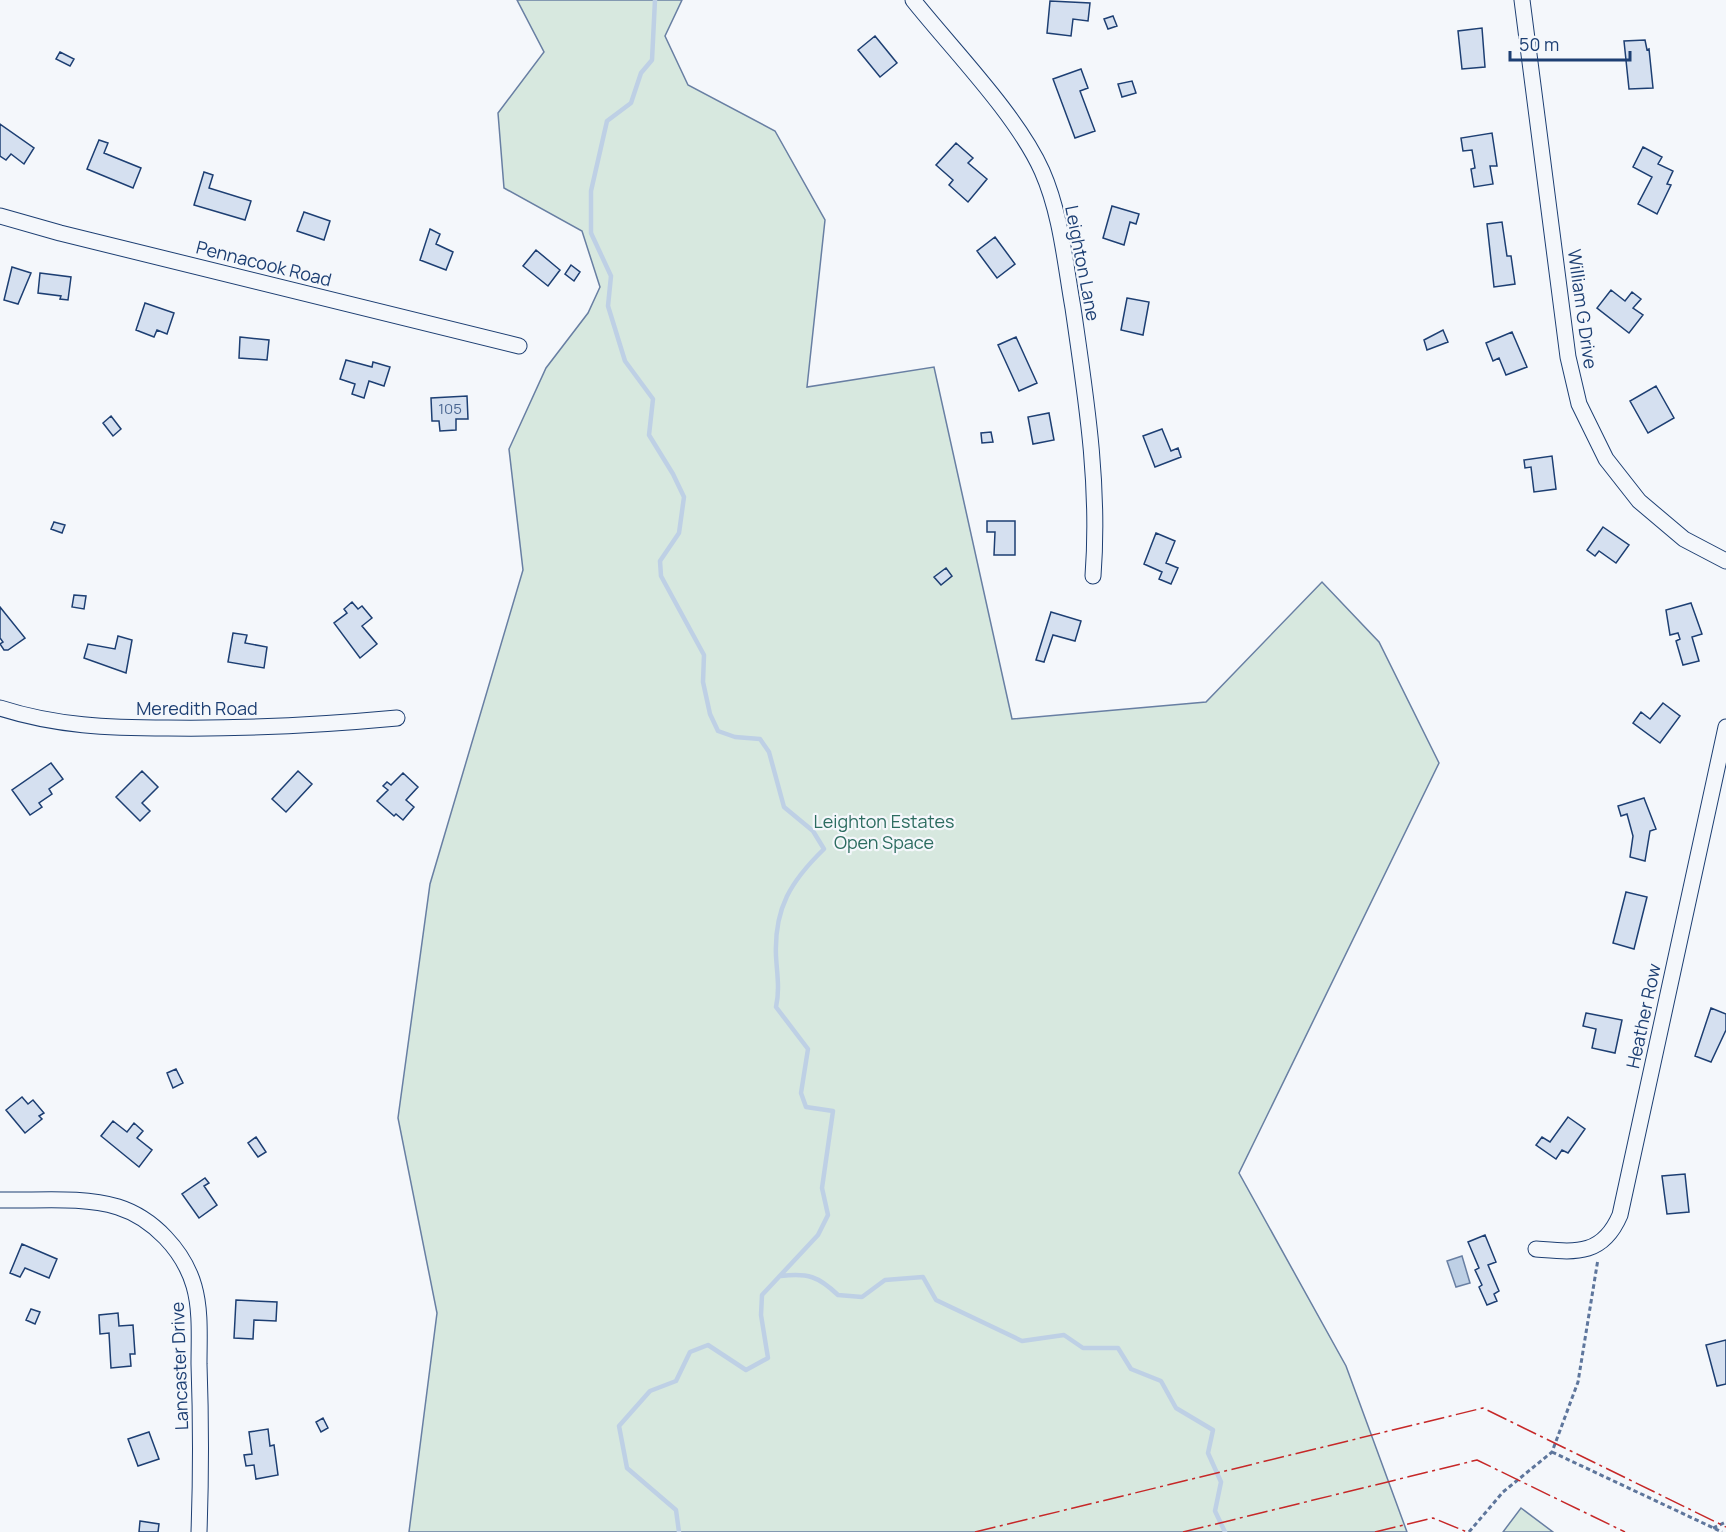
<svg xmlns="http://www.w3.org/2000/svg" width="1726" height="1532" viewBox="0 0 1726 1532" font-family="Manrope,sans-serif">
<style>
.green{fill:#d7e8df;stroke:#687fa3;stroke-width:1.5}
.water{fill:#bed0e5;stroke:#687fa3;stroke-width:1.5}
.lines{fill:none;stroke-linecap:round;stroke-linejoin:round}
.stream{stroke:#bed0e5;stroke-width:4.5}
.building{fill:#d5e0f0;stroke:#1d3f73;stroke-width:1.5}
.minor-casing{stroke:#1d3f73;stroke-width:17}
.path{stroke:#5e769c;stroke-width:3;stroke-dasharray:4.5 3;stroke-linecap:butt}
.minor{stroke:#f4f7fb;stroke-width:15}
.power{stroke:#c62828;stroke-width:1.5;stroke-dasharray:21 4.5 3 4.5;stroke-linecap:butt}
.labels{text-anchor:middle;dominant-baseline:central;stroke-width:4.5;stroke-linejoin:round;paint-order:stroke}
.number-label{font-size:15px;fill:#4b6792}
.street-label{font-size:18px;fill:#1d3f73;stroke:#f4f7fb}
.park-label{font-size:18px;fill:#2c6c60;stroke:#f4f7fb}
</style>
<rect width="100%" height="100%" fill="#f4f7fb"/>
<path class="green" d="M517,0H682L665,36L688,85L775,131L825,220L807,387L934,367L1012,719L1206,702L1322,582L1379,642L1439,763L1239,1173L1346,1366L1407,1532H409L437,1313L398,1118L430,884L523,570L509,449L546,368L588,313L600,287L582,231L504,188L498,113L544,52Z
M1521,1508L1553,1532H1503Z"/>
<path class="water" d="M1462,1256L1470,1283L1456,1287L1447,1261Z"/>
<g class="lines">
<path class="stream" d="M655,0L652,60L641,73L631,103L607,121L591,191V233L611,276L608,306L625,361L653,399L649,435L673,474L684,497L679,533L660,561L661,576L704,655L703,682L710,714L718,731L735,737L760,739L769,752L784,807L813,831L824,849C791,881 774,908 776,956C777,974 780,989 776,1007L808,1049L801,1093L806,1107L833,1111L822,1188L828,1215L818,1235L762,1295L761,1315L768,1358L746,1370L708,1345L690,1352L676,1381L650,1391L619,1426L627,1468L676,1510L679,1532
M781,1276C808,1273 818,1276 838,1295L862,1297L885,1280L923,1277L936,1300L1022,1341L1064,1335L1083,1348H1118L1131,1369L1161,1381L1176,1408L1213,1430L1208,1453L1221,1482L1215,1511L1225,1532"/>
</g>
<path class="building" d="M1050,1L1090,3L1088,21L1073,19L1071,36L1047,33Z
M1113,16L1117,26L1108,29L1104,19Z
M1482,28L1485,67L1462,69L1458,31Z
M875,36L897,63L880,77L858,50Z
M1645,40L1647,50L1649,49L1653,88L1629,89L1624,41Z
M60,52L74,59L70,66L56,59Z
M1081,69L1088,88L1080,91L1095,131L1075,138L1053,79Z
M1132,81L1136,93L1122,97L1118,84Z
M0,124L34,148L24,164L11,154L6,160L0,156Z
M1492,133L1497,166H1490L1493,184L1474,187L1471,169L1475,168L1472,150L1463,151L1461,138Z
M99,140L108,143L104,153L141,168L133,188L87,169Z
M956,143L973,158L968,163L987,179L968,202L949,185L953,180L936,165Z
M1643,147L1662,157L1658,164L1673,171L1667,184L1671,185L1657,214L1638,204L1652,177L1633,167Z
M204,172L213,175L209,188L251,201L245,220L194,205Z
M1112,206L1139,214L1136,224L1130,222L1124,245L1103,238Z
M304,212L330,221L324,240L297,231Z
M1502,222L1507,256H1511L1515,284L1494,287L1487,224Z
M430,229L440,234L436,244L453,252L446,270L420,260Z
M995,237L1015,264L997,278L977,251Z
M536,250L560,270L548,286L523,266Z
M571,265L580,272L574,281L565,274Z
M12,267L31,273L18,304L4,300Z
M40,273L71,277L68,300L60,299L61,296L38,293Z
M1611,290L1625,301L1632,292L1641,299L1633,308L1643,315L1629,333L1597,308Z
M1127,298L1149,302L1143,335L1121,330Z
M145,303L174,313L167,334L157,330L154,337L136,330Z
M1443,330L1448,342L1427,350L1424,340Z
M1512,332L1527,367L1506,375L1499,358L1493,361L1486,343Z
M240,337L269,340L267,360L239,358Z
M1016,337L1037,383L1019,391L998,345Z
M346,360L372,367L373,362L390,367L384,386L369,381L364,398L352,394L355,384L340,379Z
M1656,386L1674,418L1648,433L1630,401Z
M467,396L468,419H456V430L440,431L439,421H432L431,398Z
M1049,413L1054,440L1033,444L1028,417Z
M111,416L121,429L113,436L103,423Z
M1162,429L1171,451L1178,448L1181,457L1155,467L1143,436Z
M991,432L993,442L982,443L981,433Z
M1552,456L1556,489L1534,492L1531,467L1525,468L1524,460Z
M987,521H1015V555H994L995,532H987Z
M54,522L65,525L62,533L51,529Z
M1603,527L1629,545L1616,563L1599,551L1595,556L1587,550Z
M1156,533L1175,541L1166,563L1178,568L1171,584L1159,579L1162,572L1144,564Z
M946,568L952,576L941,585L934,577Z
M74,595L86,596L84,609L72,607Z
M352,602L358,609L362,606L372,618L362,626L377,644L360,658L334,623L347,613L344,609Z
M1691,603L1702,634L1692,637L1699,661L1683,665L1676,641L1680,639L1678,633L1670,635L1666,610Z
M0,607L25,638L8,650H4L0,644L3,642L0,638Z
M1051,612L1081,621L1075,641L1053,635L1044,662L1036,660Z
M233,633L247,635L245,643L267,647L264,668L228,662Z
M118,636L132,640L126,673L84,658L88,644L115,649Z
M1663,703L1680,716L1660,743L1633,723L1641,712L1650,719Z
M51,763L63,779L49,789L52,794L39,803L42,807L30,815L12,790Z
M142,771L158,787L142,803L150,811L140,821L116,797Z
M298,771L312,784L286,812L272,799Z
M403,773L418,787L406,800L414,807L403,820L396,814L394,816L377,801L388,790L383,786L387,782L391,785Z
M1644,798L1656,829L1650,831L1645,861L1630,857L1633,836L1627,814L1621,816L1618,806Z
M1626,892L1647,897L1634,949L1613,943Z
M1711,1008L1726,1014V1030L1711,1062L1695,1056Z
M1586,1013L1622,1020L1615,1053L1592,1048L1596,1029L1583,1026Z
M176,1069L183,1083L173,1088L167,1073Z
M22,1097L28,1104L33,1100L44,1113L39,1116L42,1119L25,1133L6,1110Z
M1568,1117L1585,1129L1568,1153L1562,1150L1556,1159L1536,1145L1542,1137L1550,1142Z
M113,1121L127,1132L134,1123L143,1131L137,1138L152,1150L139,1167L101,1136Z
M256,1137L266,1152L258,1157L248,1143Z
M1685,1174L1689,1212L1667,1214L1662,1176Z
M205,1178L209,1183L204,1186L217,1205L199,1218L182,1194Z
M1485,1235L1496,1262L1488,1265L1499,1291L1494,1294L1497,1301L1487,1305L1479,1287L1482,1285L1475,1270L1479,1268L1468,1242Z
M22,1244L57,1259L49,1278L25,1268L20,1277L10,1273Z
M236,1300L277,1302L276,1321L254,1320L253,1339L234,1338Z
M31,1309L40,1312L35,1324L26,1320Z
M118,1313L119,1326L133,1325L135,1354H130L131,1366L111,1368L109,1333L100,1334L99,1315Z
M1726,1340V1384L1717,1386L1706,1345Z
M323,1418L328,1428L321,1432L316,1422Z
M268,1429L270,1446L274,1445L278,1475L256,1479L254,1465L246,1466L244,1455L252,1454L249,1432Z
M149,1432L159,1459L138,1466L128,1439Z
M140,1521L159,1524L158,1532H139Z"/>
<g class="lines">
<g class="minor-casing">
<path id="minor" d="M913,0C952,49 1017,115 1042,171C1061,214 1065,263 1073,308C1086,398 1100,484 1093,576
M1522,0L1568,357L1579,404L1606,459L1639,501L1684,539L1726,561
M0,216L60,233L519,346
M0,708C56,726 109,728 168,728C245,729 321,725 397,718
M0,1200C38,1201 82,1196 118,1207C153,1218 184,1251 194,1286C201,1310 199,1339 199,1364C201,1420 201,1476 199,1532
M1536,1249C1574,1252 1602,1257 1620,1215L1726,727"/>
</g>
<path class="path" d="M1552,1452L1722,1532
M1713,1528L1726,1522
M1469,1532L1503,1492L1552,1452L1578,1382L1598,1259"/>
<use href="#minor" class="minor"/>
<path class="power" d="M975,1532L1483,1408L1726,1527
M1183,1532L1477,1460L1625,1532
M1375,1532L1433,1518L1467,1532"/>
</g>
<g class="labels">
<g class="number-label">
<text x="450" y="408">105</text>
</g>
<g class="street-label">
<text transform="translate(264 263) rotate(14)">Pennacook Road</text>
<text transform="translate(1083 263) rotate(79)">Leighton Lane</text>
<text transform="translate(1583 309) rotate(82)">William G Drive</text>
<text x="197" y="708">Meredith Road</text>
<text transform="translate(1643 1016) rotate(-78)">Heather Row</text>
<text transform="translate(179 1366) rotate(-92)">Lancaster Drive</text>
</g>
<g class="park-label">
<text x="884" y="821">Leighton Estates<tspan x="884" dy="21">Open Space</tspan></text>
</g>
</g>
<path d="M1510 51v9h120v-9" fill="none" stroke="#1d3f73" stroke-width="3"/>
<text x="1519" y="51" font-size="18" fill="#1d3f73" stroke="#f4f7fb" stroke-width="4.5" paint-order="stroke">50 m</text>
</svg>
